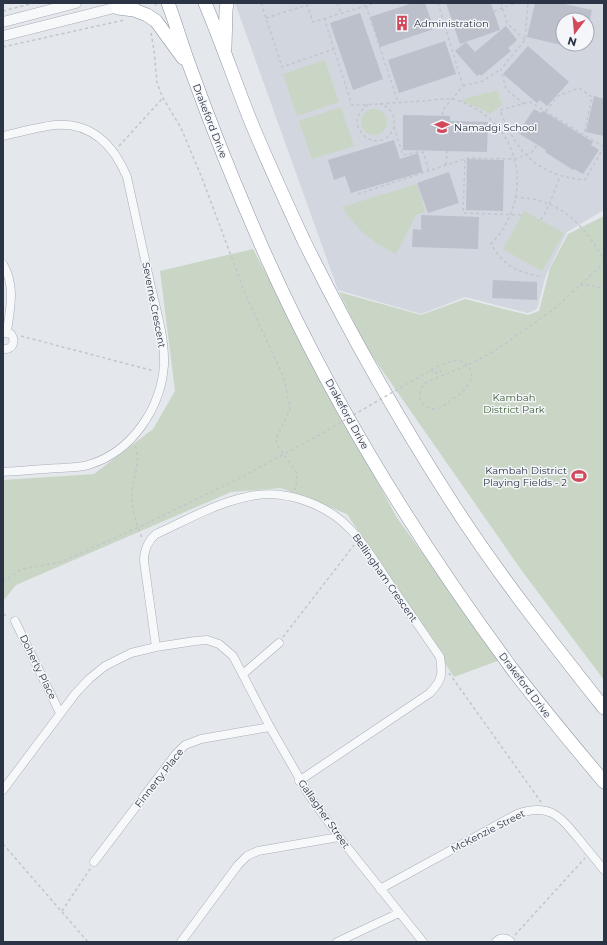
<svg xmlns="http://www.w3.org/2000/svg" width="607" height="945" viewBox="0 0 607 945" font-family="Montserrat,sans-serif">
<style>
.built{fill:#d2d6de;fill-rule:evenodd}
.green{fill:#c9d6c5}
.building{fill:#bbc0ca}
.lines{fill:none;stroke-linecap:round;stroke-linejoin:round}
.minor-casing{stroke:#a9aeb7;stroke-width:9}
.tertiary-casing{stroke:#a9aeb7;stroke-width:11}
.trunk-casing{stroke:#8b94a3;stroke-width:14}
.path{stroke:#c2c5cb;stroke-width:1.5;stroke-dasharray:3 3;stroke-linecap:butt}
.minor{stroke:#f7f8fa;stroke-width:8}
.tertiary{stroke:#f7f8fa;stroke-width:10}
.trunk{stroke:#fff;stroke-width:13}
.path-bridge{stroke:#c2c5cb;stroke-width:1.5;stroke-dasharray:3 3;stroke-linecap:butt}
.labels{text-anchor:middle;dominant-baseline:central;stroke-width:3;stroke-linejoin:round;paint-order:stroke}
.poi-label{font-size:10px;fill:#2b3445;stroke:#f4f6f9;text-anchor:start}
.street-label{font-size:10px;fill:#2b3445;stroke:#f4f6f9}
.park-label{font-size:10px;fill:#3f6138;stroke:#f4f6f9}
</style>
<rect width="100%" height="100%" fill="#e4e7ec"/>
<path class="built" d="M235,3H603L604,210L567,232L546,275L537,309L528,313L465,297L421,314L338,290ZM563,20H587V44H563Z"/>
<path class="green" d="M325,60L339,102L297,116L283,74Z
M498,90L499,98L503,104L490,114L481,109L460,100Z
M341,107L354,146L312,159L299,121Z
M361 122a13 13 0 1 1 26 0a13 13 0 1 1-26 0Z
M417,184L425,212L416,215L396,254C371,241 358,231 342,207Z
M524,211L564,233L542,271L503,249Z
M604,216V680L522,571L366,347L339,292L421,315L465,299L528,315L539,311L550,268L568,234Z
M253,249L397,518L500,660L454,677L347,514L281,488L231,492L16,585L3,601V480L94,474L153,429L175,391L160,271Z"/>
<path class="building" d="M413,3H425L434,29L380,47L370,17Z
M446,3H491L500,30L460,44Z
M535,3H560L592,10L588,31L587,20H563V44H585L583,50L527,37Z
M360,13L383,79L353,90L330,23Z
M506,26L517,40L508,48L511,51L481,76L480,74L477,76L455,51L466,42L475,52Z
M445,41L456,74L399,93L388,60Z
M528,46L569,82L547,106L540,100L537,103L503,74Z
M594,96L604,99V136L586,132Z
M534,109L541,113L543,111L593,142L591,145L599,150L583,174L574,169L573,170L545,152L546,150L518,133Z
M403,115L450,116V121L488,122L487,152L403,150Z
M394,140L400,159L418,153L423,172L351,193L345,176L334,180L328,160Z
M467,159L504,160L503,211L466,210Z
M449,172L459,203L428,213L417,183Z
M421,215L479,217L478,249L412,247L413,229L421,230Z
M493,280L537,282V300L492,298Z"/>
<g class="lines">
<g class="minor-casing">
<path id="minor" d="M3,136C20,132 38,127 55,125C92,122 114,146 127,177C135,214 143,251 151,287C157,313 165,339 164,365C161,408 132,451 91,464C81,468 71,467 61,468C41,469 22,471 3,472
M3,264C16,287 10,307 7,332
M3,333L11,334C16,341 13,350 3,349
M15,621L60,713
M156,647L144,561C144,550 147,542 156,534C185,521 214,504 246,497C283,488 326,503 351,530C367,547 379,568 392,587C408,610 424,634 440,657C443,675 442,680 430,693L299,781
M243,674L279,643
M3,790L75,694L89,679L105,666L131,653L156,647L195,641L207,640L219,644L233,656L270,727L309,795L339,837L423,942
M94,862L176,754L185,745L201,739L270,727
M380,889L517,814C549,803 559,815 578,838C587,849 595,859 604,870
M181,942L238,865L247,856L258,851L339,837
M337,942L399,913
M496,942C500,937 506,937 511,942"/>
</g>
<g class="tertiary-casing">
<path id="tertiary" d="M3,22L76,3
M3,36L134,3"/>
</g>
<g class="trunk-casing">
<path id="trunk" d="M168,3C176,24 182,46 190,67C212,128 236,188 262,247C328,397 416,539 513,670C542,708 573,745 604,782
M205,3C221,41 234,79 249,117C266,159 285,200 304,241C348,330 397,417 451,501C497,573 551,641 604,708
M118,8L134,10L147,15L156,21L183,58
M225,47L226,10L227,3"/>
</g>
<path class="path" d="M155,3L157,8
M261,3L282,67L334,49
M337,3L341,13
M438,3L463,86L443,110L442,116
M501,3L507,23L525,40
M366,6L398,102
M3,11L34,3
M494,11L516,3
M266,18L307,5L313,22L375,3
M324,18L352,105C376,105 400,102 425,101C433,100 444,98 452,99C464,101 483,112 492,121C521,149 525,192 504,227C501,233 496,238 491,244C504,267 518,272 543,277
M151,33L154,50L157,83L163,98L181,128L202,178L246,296L284,378L290,409L276,439L277,445L297,473V480L295,490
M3,47L124,20
M463,86L483,81L501,69
M524,104L506,89L501,69L525,40L528,3
M368,105C340,123 374,156 391,133C394,129 395,124 394,119C393,111 387,106 380,104
M546,111L558,96L579,88L592,97L584,135
M394,127L403,155L418,152H423L429,171
M119,146L162,99
M604,147L585,180C538,176 516,152 500,110L530,102L604,147
M465,160L463,213L522,215
M446,165L447,151
M358,194L468,158L515,159L531,153L537,145
M515,197C522,198 530,198 537,200C570,209 588,232 604,260
M541,220L549,205L560,176
M580,285H589L604,289
M21,336L154,371
M431,370L434,374L440,370L443,375
M446,404C430,418 410,399 425,383L474,362L499,348L554,309L604,263
M135,446C142,463 131,481 132,498C132,511 137,526 142,538
M3,582L22,569L61,562L137,528L240,478L312,439
M3,614L8,617
M283,637L354,545
M449,673L541,802
M3,844L88,942
M62,911L90,869
M515,935L585,858"/>
<use href="#minor" class="minor"/>
<use href="#tertiary" class="tertiary"/>
<use href="#trunk" class="trunk"/>
<path class="path-bridge" d="M312,439L431,370C442,364 462,353 470,369C472,373 472,379 469,383C465,392 454,398 446,404"/>
</g>
<defs>
<g id="building-bare" transform="scale(1.2)"><path d="M-4-6H4V6H1V3H-1V6H-4ZM-2.5-4.3h1.7v1.8h-1.7ZM.8-4.3h1.7v1.8H.8ZM-2.5-1h1.7V.8h-1.7ZM.8-1h1.7V.8H.8Z" fill="#d1495b" stroke="#f4f6f9" stroke-width="2.5" paint-order="stroke"/></g>
<g id="school-bare" transform="scale(1.2)"><path d="M0-5L7-2L0 1L-7-2ZM-4 1L0 2.5L4 1V4Q0 6-4 4Z" fill="#d1495b" stroke="#f4f6f9" stroke-width="2.5" paint-order="stroke"/></g>
<g id="stadium-bare" transform="scale(1.2)"><path d="M0-5a6.5 5 0 1 0 0 10a6.5 5 0 1 0 0-10ZM-3.5-1.8h7v3.6h-7Z" fill="#d1495b" stroke="#f4f6f9" stroke-width="2.5" paint-order="stroke"/></g>
</defs>
<g fill-rule="evenodd">
<use href="#building-bare" x="402" y="23"/>
<use href="#school-bare" x="442" y="127"/>
<use href="#stadium-bare" x="579" y="476"/>
</g>
<g class="labels">
<g class="poi-label">
<text x="414" y="23">Administration</text>
<text x="454" y="127">Namadgi School</text>
<text x="567" y="470" text-anchor="end">Kambah District<tspan x="567" dy="12">Playing Fields - 2</tspan></text>
</g>
<g class="street-label">
<text transform="translate(210 121) rotate(69)">Drakeford Drive</text>
<text transform="translate(154 305) rotate(79)">Severne Crescent</text>
<text transform="translate(347 414) rotate(61)">Drakeford Drive</text>
<text transform="translate(385 578) rotate(55)">Bellingham Crescent</text>
<text transform="translate(38 667) rotate(64)">Doherty Place</text>
<text transform="translate(525 685) rotate(53)">Drakeford Drive</text>
<text transform="translate(159 778) rotate(-52)">Finnerty Place</text>
<text transform="translate(324 814) rotate(55)">Gallagher Street</text>
<text transform="translate(488 831) rotate(-27)">McKenzie Street</text>
</g>
<g class="park-label">
<text x="514" y="397">Kambah<tspan x="514" dy="12">District Park</tspan></text>
</g>
</g>
<rect width="607" height="945" fill="none" stroke="#2b3445" stroke-width="8"/>
<g transform="translate(575 32) rotate(196)"><circle r="19" fill="#f4f6f9" stroke="#a4a8b1"/>
<path d="M0-3L7 15L0 10L-7 15Z" fill="#d1495b"/>
<text y="-6" font-size="11" font-weight="bold" text-anchor="middle" fill="#2b3445">N</text>
</g>
</svg>
